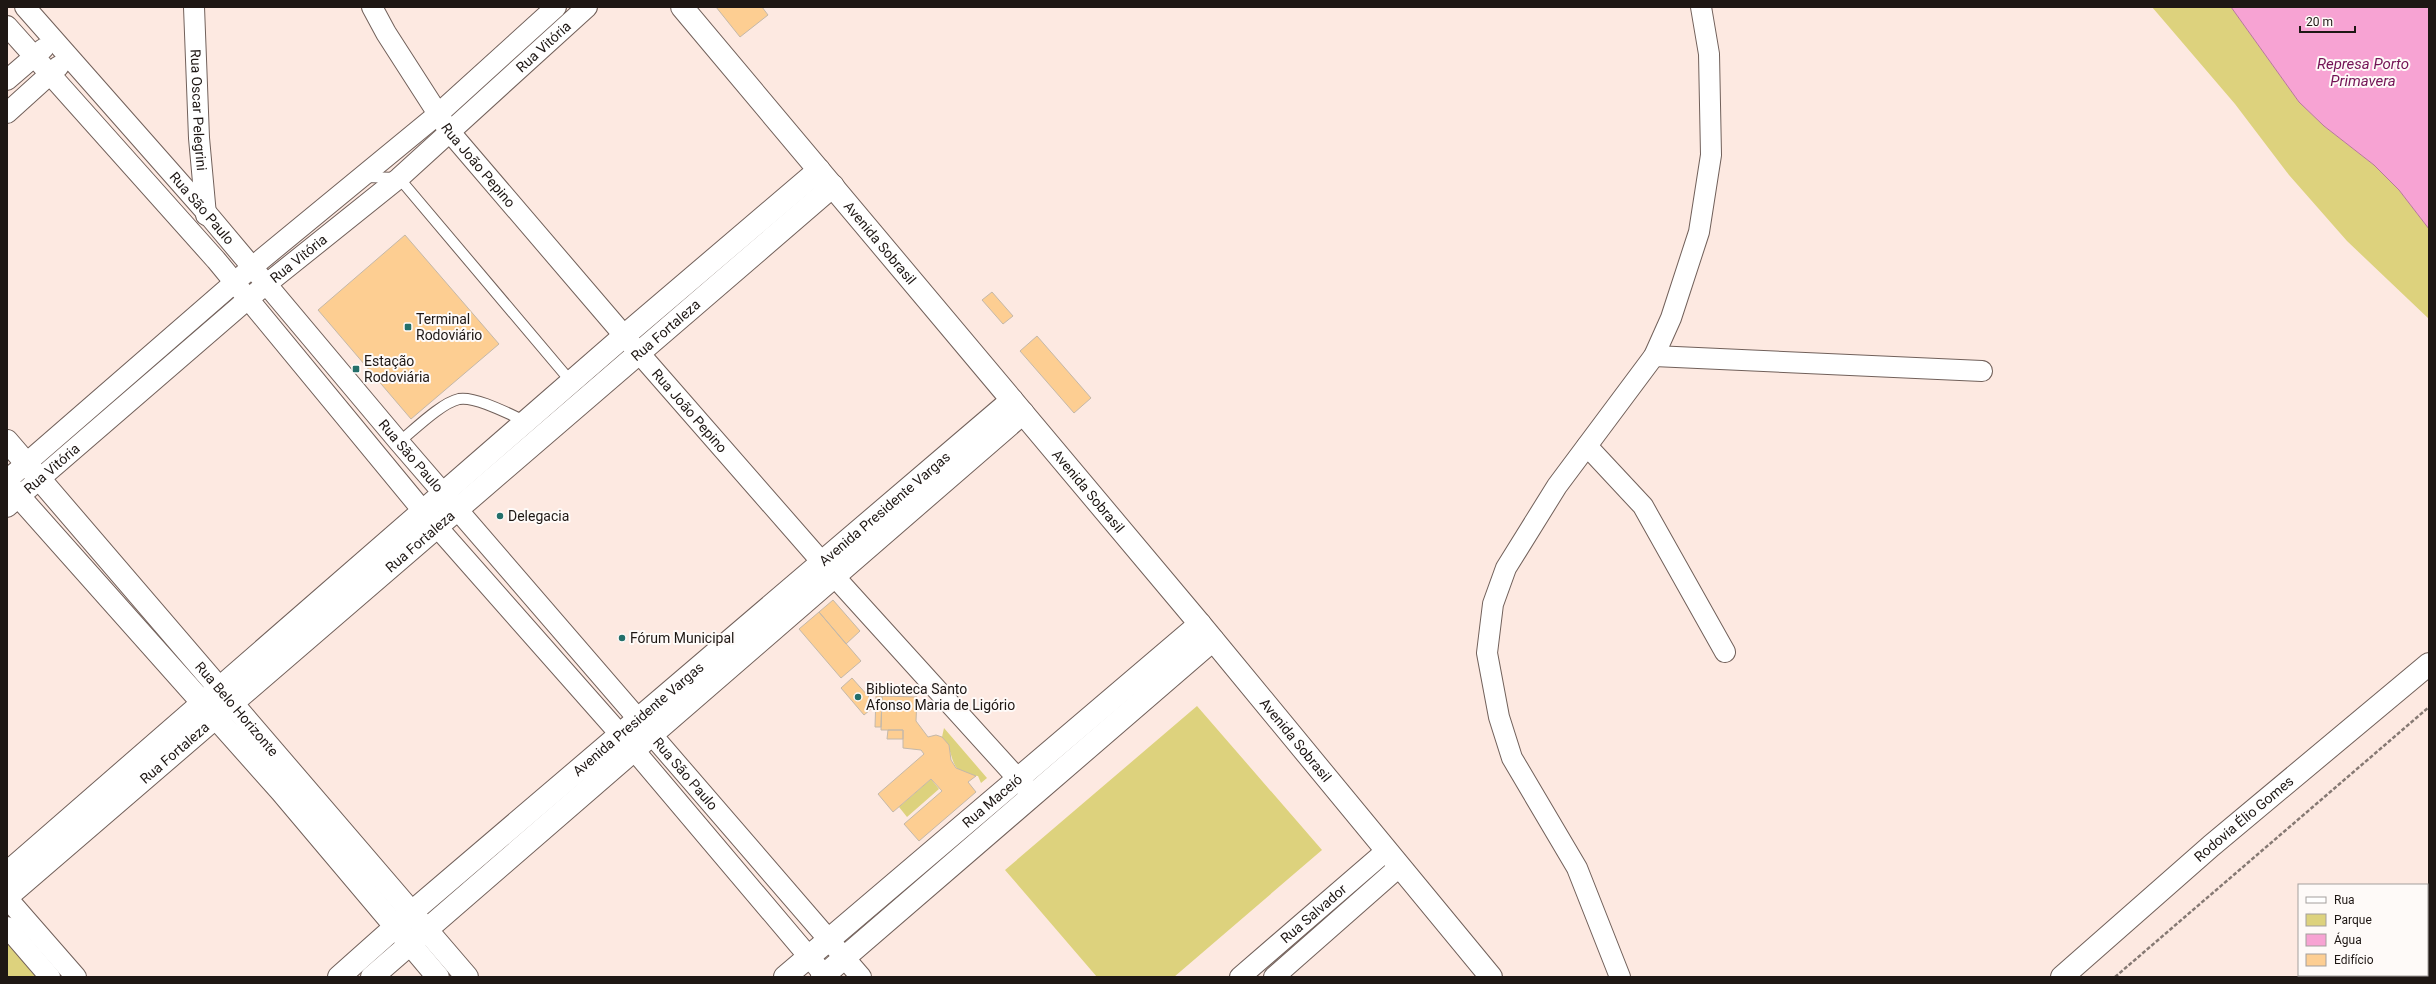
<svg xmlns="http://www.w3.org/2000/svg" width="2436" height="984" viewBox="0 0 2436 984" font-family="Roboto,sans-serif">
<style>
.green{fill:#ddd27d}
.water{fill:#f7a3d3;stroke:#b6799a}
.building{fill:#fdce92;stroke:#c4b8a9}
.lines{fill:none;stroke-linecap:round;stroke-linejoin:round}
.lane-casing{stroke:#71605a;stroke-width:12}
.street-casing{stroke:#71605a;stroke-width:22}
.secondary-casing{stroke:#71605a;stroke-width:24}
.primary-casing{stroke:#71605a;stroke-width:24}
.path{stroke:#867973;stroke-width:2.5;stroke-dasharray:4 2;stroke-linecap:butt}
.lane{stroke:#fff;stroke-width:10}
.street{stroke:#fff;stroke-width:20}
.secondary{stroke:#fff;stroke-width:22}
.primary{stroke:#fff;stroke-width:22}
.poi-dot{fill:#246f6a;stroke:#fefaf8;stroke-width:1.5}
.labels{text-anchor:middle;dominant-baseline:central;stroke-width:4;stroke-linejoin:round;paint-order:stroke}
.street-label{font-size:14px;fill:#1e1714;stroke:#fefaf8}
.poi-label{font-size:14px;fill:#1e1714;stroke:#fefaf8;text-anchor:start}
.water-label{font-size:15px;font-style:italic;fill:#731355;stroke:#fefaf8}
</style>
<rect width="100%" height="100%" fill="#fde9e1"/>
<path class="green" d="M2152,7H2231L2299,102L2324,126L2374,165L2399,190L2429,229V319L2347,241L2289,175L2235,104Z
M1197,706L1322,850L1174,977H1097L1005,870Z
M944,728L987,778L981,783L978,776C945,773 958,756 942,737Z
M931,779L939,789L907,817L899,807Z
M7,941L39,977H7Z"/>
<path class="water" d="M2231,7H2429V229L2399,190L2374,165L2324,126L2299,102Z"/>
<path class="building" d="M716,7H762L768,15L740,37Z
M405,235L499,344L411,419L318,310Z
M992,292L1013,316L1003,324L982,300Z
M1037,336L1091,398L1074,413L1020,351Z
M833,600L860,631L846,644L819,612Z
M819,612L861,661L841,678L799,629Z
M852,678L876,705L864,715L841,688Z
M876,696H882L881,727H875Z
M882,696L917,697L916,721L928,737L936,735L942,737L949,745L951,760L956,768L976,776L968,782L976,792L919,841L904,824L942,791L931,779L893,812L878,794L924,754L921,750L903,748V730H881Z
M888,730H903V739H887Z"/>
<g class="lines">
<g class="lane-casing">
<path id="lane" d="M364,177L399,178L573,384
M399,442C414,430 441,403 459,399C476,396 511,415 527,422"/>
</g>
<g class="street-casing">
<g id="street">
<path id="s1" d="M25,7L205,211L399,442L861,977"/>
<path id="s2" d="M194,7L199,138L206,215"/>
<path id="s3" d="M372,7L386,33L449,131L639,353L834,576L1029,791"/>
<path d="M7,26L216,260L423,511L634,750L826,977"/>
<path d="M7,80L43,49"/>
<path d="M7,113L59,66"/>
<path d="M1654,356L1982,371"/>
<path d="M1587,446L1643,506L1725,652"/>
<path d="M7,480L251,268L437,115L556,7"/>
<path id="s4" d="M7,507L248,299L399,178L587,7"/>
<path d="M7,898L76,977"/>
<path d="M7,927L50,977"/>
<path id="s5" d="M1240,977L1386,851"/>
<path d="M1274,977L1399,867"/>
<path d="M1620,977L1577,868L1512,758L1499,717L1487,653L1493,604L1506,568L1557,486L1654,356L1671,318L1699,232L1711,155L1709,54L1701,7"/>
</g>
</g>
<g class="secondary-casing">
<g id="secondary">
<path id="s6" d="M682,7L1200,624L1491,977"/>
<path id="s7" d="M7,441L467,977"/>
<path d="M7,483L281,791L438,977"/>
<path d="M7,873L624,336L819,170"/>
<path id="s8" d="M7,897L833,186"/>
<path id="s9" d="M785,977L1200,624"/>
<path d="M822,977L1213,640"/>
<path id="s10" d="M2062,977L2211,846L2429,664"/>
</g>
</g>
<g class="primary-casing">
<g id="primary">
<path id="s11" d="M339,977L412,912L1012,400"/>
<path d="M372,977L1023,413"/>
</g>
</g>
<path class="path" d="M2115,977L2429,707"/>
<use href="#lane" class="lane"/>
<use href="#street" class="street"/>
<use href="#secondary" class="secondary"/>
<use href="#primary" class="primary"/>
</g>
<g class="poi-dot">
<rect x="404" y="323" width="8" height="8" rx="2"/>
<rect x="352" y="365" width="8" height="8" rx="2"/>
<circle cx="500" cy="516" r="4"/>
<circle cx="622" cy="638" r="4"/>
<circle cx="858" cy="697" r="4"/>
</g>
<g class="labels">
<g class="street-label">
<text stroke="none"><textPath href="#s4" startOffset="707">Rua Vitória</textPath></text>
<text stroke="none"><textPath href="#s2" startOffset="103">Rua Oscar Pelegrini</textPath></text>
<text stroke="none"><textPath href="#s3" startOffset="191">Rua João Pepino</textPath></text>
<text stroke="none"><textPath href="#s1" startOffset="268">Rua São Paulo</textPath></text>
<text stroke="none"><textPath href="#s6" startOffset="308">Avenida Sobrasil</textPath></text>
<text stroke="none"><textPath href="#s4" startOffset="383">Rua Vitória</textPath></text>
<text stroke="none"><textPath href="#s8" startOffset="869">Rua Fortaleza</textPath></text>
<text stroke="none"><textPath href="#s3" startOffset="515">Rua João Pepino</textPath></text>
<text stroke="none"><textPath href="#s1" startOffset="592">Rua São Paulo</textPath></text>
<text stroke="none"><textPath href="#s4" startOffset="59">Rua Vitória</textPath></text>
<text stroke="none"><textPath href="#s6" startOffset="632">Avenida Sobrasil</textPath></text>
<text stroke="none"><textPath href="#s11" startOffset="719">Avenida Presidente Vargas</textPath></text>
<text stroke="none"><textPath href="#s8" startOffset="545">Rua Fortaleza</textPath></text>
<text stroke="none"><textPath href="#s7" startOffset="353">Rua Belo Horizonte</textPath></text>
<text stroke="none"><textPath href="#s11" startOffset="395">Avenida Presidente Vargas</textPath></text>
<text stroke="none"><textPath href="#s6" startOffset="956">Avenida Sobrasil</textPath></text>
<text stroke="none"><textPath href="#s8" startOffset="221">Rua Fortaleza</textPath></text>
<text stroke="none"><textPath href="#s1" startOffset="1012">Rua São Paulo</textPath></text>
<text stroke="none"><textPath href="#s9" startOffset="272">Rua Maceió</textPath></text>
<text stroke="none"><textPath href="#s10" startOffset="241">Rodovia Élio Gomes</textPath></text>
<text stroke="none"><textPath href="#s5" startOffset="97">Rua Salvador</textPath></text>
</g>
<g class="poi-label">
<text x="416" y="319">Terminal<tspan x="416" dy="16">Rodoviário</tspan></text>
<text x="364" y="361">Estação<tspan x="364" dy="16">Rodoviária</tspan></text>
<text x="508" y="516">Delegacia</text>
<text x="630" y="638">Fórum Municipal</text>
<text x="866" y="689">Biblioteca Santo<tspan x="866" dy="16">Afonso Maria de Ligório</tspan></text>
</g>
<g class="water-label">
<text x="2363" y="64">Represa Porto<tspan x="2363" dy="17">Primavera</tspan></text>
</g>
</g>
<rect width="2436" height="984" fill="none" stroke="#1e1714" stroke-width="16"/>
<rect x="2298" y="884" width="130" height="92" fill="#fefaf8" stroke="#a49f9d"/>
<rect x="2306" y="897" width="20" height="6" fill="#ffffff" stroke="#a49f9d"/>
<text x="2334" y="904" font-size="12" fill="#1e1714">Rua</text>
<rect x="2306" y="914" width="20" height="12" fill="#ddd27d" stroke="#a49f9d"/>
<text x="2334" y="924" font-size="12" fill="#1e1714">Parque</text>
<rect x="2306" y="934" width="20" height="12" fill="#f7a3d3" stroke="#a49f9d"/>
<text x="2334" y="944" font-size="12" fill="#1e1714">Água</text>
<rect x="2306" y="954" width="20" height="12" fill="#fdce92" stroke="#a49f9d"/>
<text x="2334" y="964" font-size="12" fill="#1e1714">Edifício</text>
<path d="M2300 26v6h55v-6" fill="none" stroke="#1e1714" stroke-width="2"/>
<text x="2306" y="26" font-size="12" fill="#1e1714" stroke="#fefaf8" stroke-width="3" paint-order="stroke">20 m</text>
</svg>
